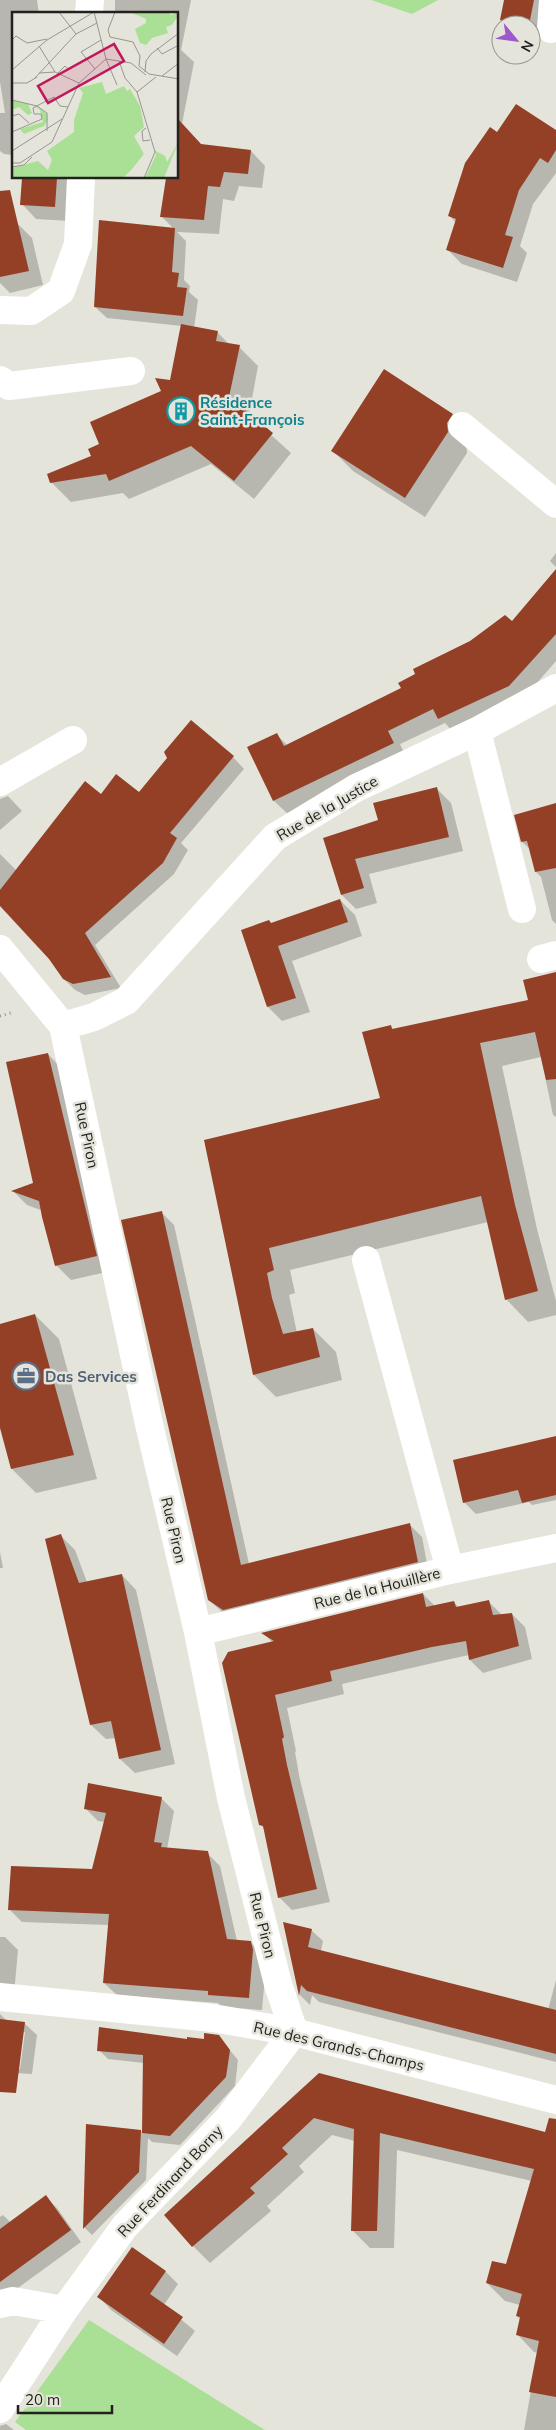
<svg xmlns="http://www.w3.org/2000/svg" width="556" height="2430" viewBox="0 0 556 2430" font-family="Mulish,sans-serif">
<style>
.green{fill:#aae095}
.shadow{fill:#0003;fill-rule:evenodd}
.building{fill:#934027}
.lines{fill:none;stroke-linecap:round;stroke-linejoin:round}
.path{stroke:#97968f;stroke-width:3;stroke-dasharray:1 4;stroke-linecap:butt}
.minor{stroke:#fff;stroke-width:28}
.labels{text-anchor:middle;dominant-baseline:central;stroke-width:5;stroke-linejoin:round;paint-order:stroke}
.culture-label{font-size:15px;font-weight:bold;fill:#0d838f;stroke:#e5e4db;text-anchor:start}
.street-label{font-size:15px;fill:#22211e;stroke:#e5e4db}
.service-label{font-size:15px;font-weight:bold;fill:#4e5e75;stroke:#e5e4db;text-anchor:start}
.inset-road{fill:none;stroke:#97968f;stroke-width:1}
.view{fill:#c2185b;fill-opacity:0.15;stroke:#c2185b;stroke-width:2.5}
.inset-edge{fill:none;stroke:#22211e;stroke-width:2.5}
</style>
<rect width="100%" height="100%" fill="#e5e4db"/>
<path class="green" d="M371,0H438L412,14Z
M89,2320L265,2430H26L15,2422Z"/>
<path class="shadow" d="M0,0H37L39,14H14V155L4,154L0,151V113H5L0,82Z
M115,0H191L181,50L194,62L182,124L201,145L251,151L265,166L262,188L239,186L234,201L223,199L219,234L177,232L186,241L184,280L190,286L189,292L198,300L194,328L218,333L230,345L239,347L258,366L249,415L291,453L254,499L211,464L129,499L123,493L71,502L51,482L92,456L101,445L163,391L171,382L182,326L107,318L95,307L174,229L162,217L167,178H178V14H115Z
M505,0H549L544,39L531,35V25H506L501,20Z
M556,132V173L533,204L520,246L527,253L517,282L462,264L447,249L456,223L450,216Z
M23,178H73L70,221L36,219L22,204Z
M17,223L32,238L43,285L10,293L0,283V227Z
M452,415L472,435L466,443L467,453L425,517L353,471L333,451Z
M556,553V567L550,561Z
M556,571V661L523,699L453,732L445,723L400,744L406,757L288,814L274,801L249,748L277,735L288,746L402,689L512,623Z
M233,757L244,769L181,843L188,850L174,874L95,945L121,988L85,995L75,990L64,979L50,958L0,903V854L16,870L102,795L139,794Z
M437,789L451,803L463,851L369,874L377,903L356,909L342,895L324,838L379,821Z
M8,796L22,811L0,830V799Z
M556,804V924L552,920L541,877L536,872L531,850L522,842Z
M340,900L355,915L362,936L292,961L310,1012L282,1021L268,1007L272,924Z
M556,973V1117L553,1115L541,1057L502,1066L537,1229L556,1301V1315L528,1322L506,1299L488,1222L290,1270L295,1293L289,1295L297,1333L313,1329L336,1352L342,1380L276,1397L254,1375L206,1141L381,1099L390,1026L394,1030L529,1001Z
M48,1054L62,1069L111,1271L71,1280L56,1265L43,1211L27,1205L13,1191L35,1183Z
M162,1213L174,1225L249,1564L410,1525L422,1537L429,1574L222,1612L209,1600Z
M35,1315L59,1339L97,1479L36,1493L12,1469L0,1423V1326Z
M556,1437V1500L532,1505L529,1502L476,1514L464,1502Z
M61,1536L75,1550L87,1582L122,1575L136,1590L175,1764L135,1773L120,1759L116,1738L106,1739L91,1725L47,1540Z
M0,1552L3,1568H0Z
M423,1594L435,1606L454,1602L459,1608L489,1602L502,1615L512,1614L525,1627L532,1659L483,1673L470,1660L469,1655L446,1660L342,1684L344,1694L287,1708L296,1751L295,1752L300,1780L330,1902L292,1910L279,1897L265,1829L260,1824L272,1642L263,1633Z
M161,1798L174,1811L167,1849L207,1853L220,1866L237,1941L250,1942L263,1955L266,1964L262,2010L222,2007L218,2003L117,1995L104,1983L109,1925L22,1922L9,1909L93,1870L105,1822L98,1821L85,1808Z
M285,1924L311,1930L323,1941L321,1951L548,2010L556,1980V2062L319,2002L312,1995L310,2005L300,1995Z
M0,1937H5L18,1950L14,1994L0,2000Z
M0,2014L7,2021L24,2023L37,2035L32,2074L0,2072ZM22,2032H25L20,2069H18Z
M218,2036L238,2060L235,2086L180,2145L152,2142L148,2138L146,2180L92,2235L85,2228L87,2126L141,2131L143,2134L144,2063L108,2059L99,2050L205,2040Z
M319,2074L548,2134L556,2128V2358L534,2352L517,2334L521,2320L517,2316L520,2305L505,2301L487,2283L507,2266L532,2181L397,2150L394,2248H370L352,2230L355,2141L332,2135L299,2166L304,2172L267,2206L271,2211L210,2263L193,2246Z
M46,2197L57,2208L81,2242L0,2301V2217L3,2215L11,2223Z
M132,2249L166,2272L178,2284L164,2305L195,2331L177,2356L111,2310L99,2297Z
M535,2368L556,2372V2430H524Z
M6,2424L14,2430H0V2426Z"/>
<path class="building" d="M504,0H534L529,25H515L500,20Z
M516,104L556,130V150L548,163L540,158L519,190L505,235L513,237L503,268L446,250L456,219L448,216L465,163L490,127L497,132Z
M178,119L201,144L251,150L248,174L224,172L220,187L208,186L204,220L160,217L166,178H178Z
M22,178H57L55,207L20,205Z
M10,190L29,271L0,277V191Z
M99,220L175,228L172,272L179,273L177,287L187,288L183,316L94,307Z
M181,324L218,331L216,341L240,345L229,397L273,433L234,481L191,446L109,481L106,474L50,483L47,474L91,456L88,449L99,444L90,422L161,391L155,378L170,380Z
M384,369L453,414L447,423L448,432L405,498L331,451Z
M556,569V634L509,686L438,719L433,709L388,731L394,743L273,801L247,747L277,733L284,746L401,688L398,683L415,674L413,669L470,641L505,615L512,621Z
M191,720L234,756L170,833L177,838L163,863L85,933L111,977L73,984L63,979L49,959L0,906V890L85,781L101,794L116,774L139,792L167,758L164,752Z
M437,787L449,837L355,859L364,888L341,895L323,838L378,820L373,803Z
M556,803V868L535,872L527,841L521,842L514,815Z
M340,899L348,922L278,946L296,998L267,1007L241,930L269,920L271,923Z
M556,972V1079L546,1080L535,1032L480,1043L515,1205L538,1291L505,1300L481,1196L269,1248L274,1270L267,1273L272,1298L283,1334L313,1328L320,1357L253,1375L204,1140L380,1098L362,1032L391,1025L392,1029L528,1000L523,980Z
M48,1053L97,1256L55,1266L42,1217L39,1201L11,1191L33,1183L6,1062Z
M162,1211L241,1565L410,1523L418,1562L223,1610L208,1600L121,1220Z
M35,1314L74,1455L11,1469L0,1428V1324Z
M556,1436V1495L522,1503L518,1490L463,1503L453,1460Z
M61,1534L79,1583L122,1574L161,1750L119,1759L111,1721L90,1725L45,1539Z
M423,1593L426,1607L454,1601L456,1607L489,1600L493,1615L512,1613L519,1646L469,1660L466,1641L432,1647L330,1671L332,1681L275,1695L284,1737L282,1739L287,1765L317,1889L278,1898L263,1826L259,1825L222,1663L228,1652L274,1641L261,1633Z
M88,1783L162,1797L154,1842L162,1843L161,1847L208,1851L227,1939L251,1941L253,1950L249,1998L208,1995V1991L103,1983L109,1914L8,1910L11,1866L92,1869L106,1813L84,1809Z
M283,1922L312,1929L308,1947L556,2010V2054L307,1991L301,1985L299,1996Z
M0,2019L25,2022L16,2093L0,2092Z
M99,2027L187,2039V2037L204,2039V2033L219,2035L230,2050L226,2077L170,2136L142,2133L143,2055L97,2051Z
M319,2073L545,2132L549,2118L556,2119V2397L529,2392L539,2341L516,2335L520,2317L516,2316L522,2294L486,2283L492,2261L506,2264L534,2169L380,2133L377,2231H351L354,2129L314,2118L282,2148L288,2154L250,2188L255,2193L192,2247L164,2215Z
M86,2124L141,2130L139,2172L83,2229Z
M46,2195L71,2230L0,2282V2229Z
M132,2247L166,2271L150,2294L183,2317L164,2344L97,2297Z"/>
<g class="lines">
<path class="path" d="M0,1016L14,1012"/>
<path class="minor" d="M89,14L90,0
M551,29L553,0
M0,310L31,311L61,291L78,244L81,178
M0,380L9,386L131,371
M462,426L556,504
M477,731L522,909
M0,782L73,740
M0,949L63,1026L149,1424L198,1632L231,1798L278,1984L294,2032
M541,959L556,955
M63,1026L94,1017L126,1001L275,837L356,788L477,731L556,688
M366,1260L450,1570
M198,1632L450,1570L556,1548
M0,1997L213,2018L294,2032L556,2100
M0,2304L13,2301L64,2310
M0,2409L64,2310L125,2226L228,2119L294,2032"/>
</g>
<defs>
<g id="building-ring" transform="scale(1.4375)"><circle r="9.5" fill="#e5e4db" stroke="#0f9aa8" stroke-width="1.5"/><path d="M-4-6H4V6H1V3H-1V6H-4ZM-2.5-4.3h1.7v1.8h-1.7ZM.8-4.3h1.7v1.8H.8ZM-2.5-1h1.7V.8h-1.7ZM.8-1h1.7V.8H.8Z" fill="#0f9aa8"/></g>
<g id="office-ring" transform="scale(1.4375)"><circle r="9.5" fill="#e5e4db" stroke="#5c6f8a" stroke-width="1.5"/><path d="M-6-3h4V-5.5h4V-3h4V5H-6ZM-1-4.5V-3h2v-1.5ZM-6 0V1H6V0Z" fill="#5c6f8a"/></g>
</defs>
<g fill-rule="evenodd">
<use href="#building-ring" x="181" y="411"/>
<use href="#office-ring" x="26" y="1376"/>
</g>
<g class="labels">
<g class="culture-label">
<text x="200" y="402">Résidence<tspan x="200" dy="17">Saint-François</tspan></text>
</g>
<g class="street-label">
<text transform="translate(327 808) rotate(-30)">Rue de la Justice</text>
<text transform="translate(87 1135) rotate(78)">Rue Piron</text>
<text transform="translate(174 1530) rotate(77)">Rue Piron</text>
<text transform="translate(377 1588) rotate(-14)">Rue de la Houillère</text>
<text transform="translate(263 1925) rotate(76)">Rue Piron</text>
<text transform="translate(339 2046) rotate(13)">Rue des Grands-Champs</text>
<text transform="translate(170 2181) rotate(-47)">Rue Ferdinand Borny</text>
</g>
<g class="service-label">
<text x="45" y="1376">Das Services</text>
</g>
</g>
<g transform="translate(12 12)">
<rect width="166" height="166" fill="#e5e4db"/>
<path d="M118,0H156L159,3L166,0V4L160,13L154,15L156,21L140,26L134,33L128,31L123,17L134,11V7ZM90,70L94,82L112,74L115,79L118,77L128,94L132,115L122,124L132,142L120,157L111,166H0V156L26,149L36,158L40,148L35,139L62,120V108L71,81L67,76ZM0,88L16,92L20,101L16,103L7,95L0,98ZM26,95L35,102L36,108L32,114L12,122L8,117L31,110L28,98L25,96L21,99ZM166,131L152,166H133L144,143L142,138L153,144L155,150Z" fill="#aae095"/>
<path class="inset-road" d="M47,0L64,22M82,0L94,47L105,73M103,0L96,18L98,25L121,30L128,44L127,54L137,62L167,67M0,28L4,24L15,31L35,27M27,34L43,60M145,36L150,42L167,33M94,47L119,51L134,63M107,49L113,66L125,80L143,140L132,166M83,57L69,40L89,28M0,58L35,28L82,0M133,60L134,49L139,42L167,21M27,61L43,60L67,71M46,61L53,54L57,58M150,64L167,51M23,66L64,22L85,11M0,71H15L25,65M125,80L144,65M0,88L25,94L35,101V119M0,104L7,102L17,111M134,116L130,119L131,129L138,128M0,120L30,107L29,102H22L21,96L42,85L48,94L56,95M0,139L50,107M0,151H8L40,130L67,71L94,47M0,155L12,153L20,145"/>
<path class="view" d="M102,32L112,49L36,91L26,74Z"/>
<rect width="166" height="166" class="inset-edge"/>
</g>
<g transform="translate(516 40) rotate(119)"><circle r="24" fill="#e5e4db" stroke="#97968f"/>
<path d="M0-4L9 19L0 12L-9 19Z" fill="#9c58cd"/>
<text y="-8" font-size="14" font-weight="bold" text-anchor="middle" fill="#22211e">N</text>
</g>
<path d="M18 2405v8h94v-8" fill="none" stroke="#22211e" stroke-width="2.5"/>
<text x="25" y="2405" font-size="15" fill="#22211e" stroke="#e5e4db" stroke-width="4" paint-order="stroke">20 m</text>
</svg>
